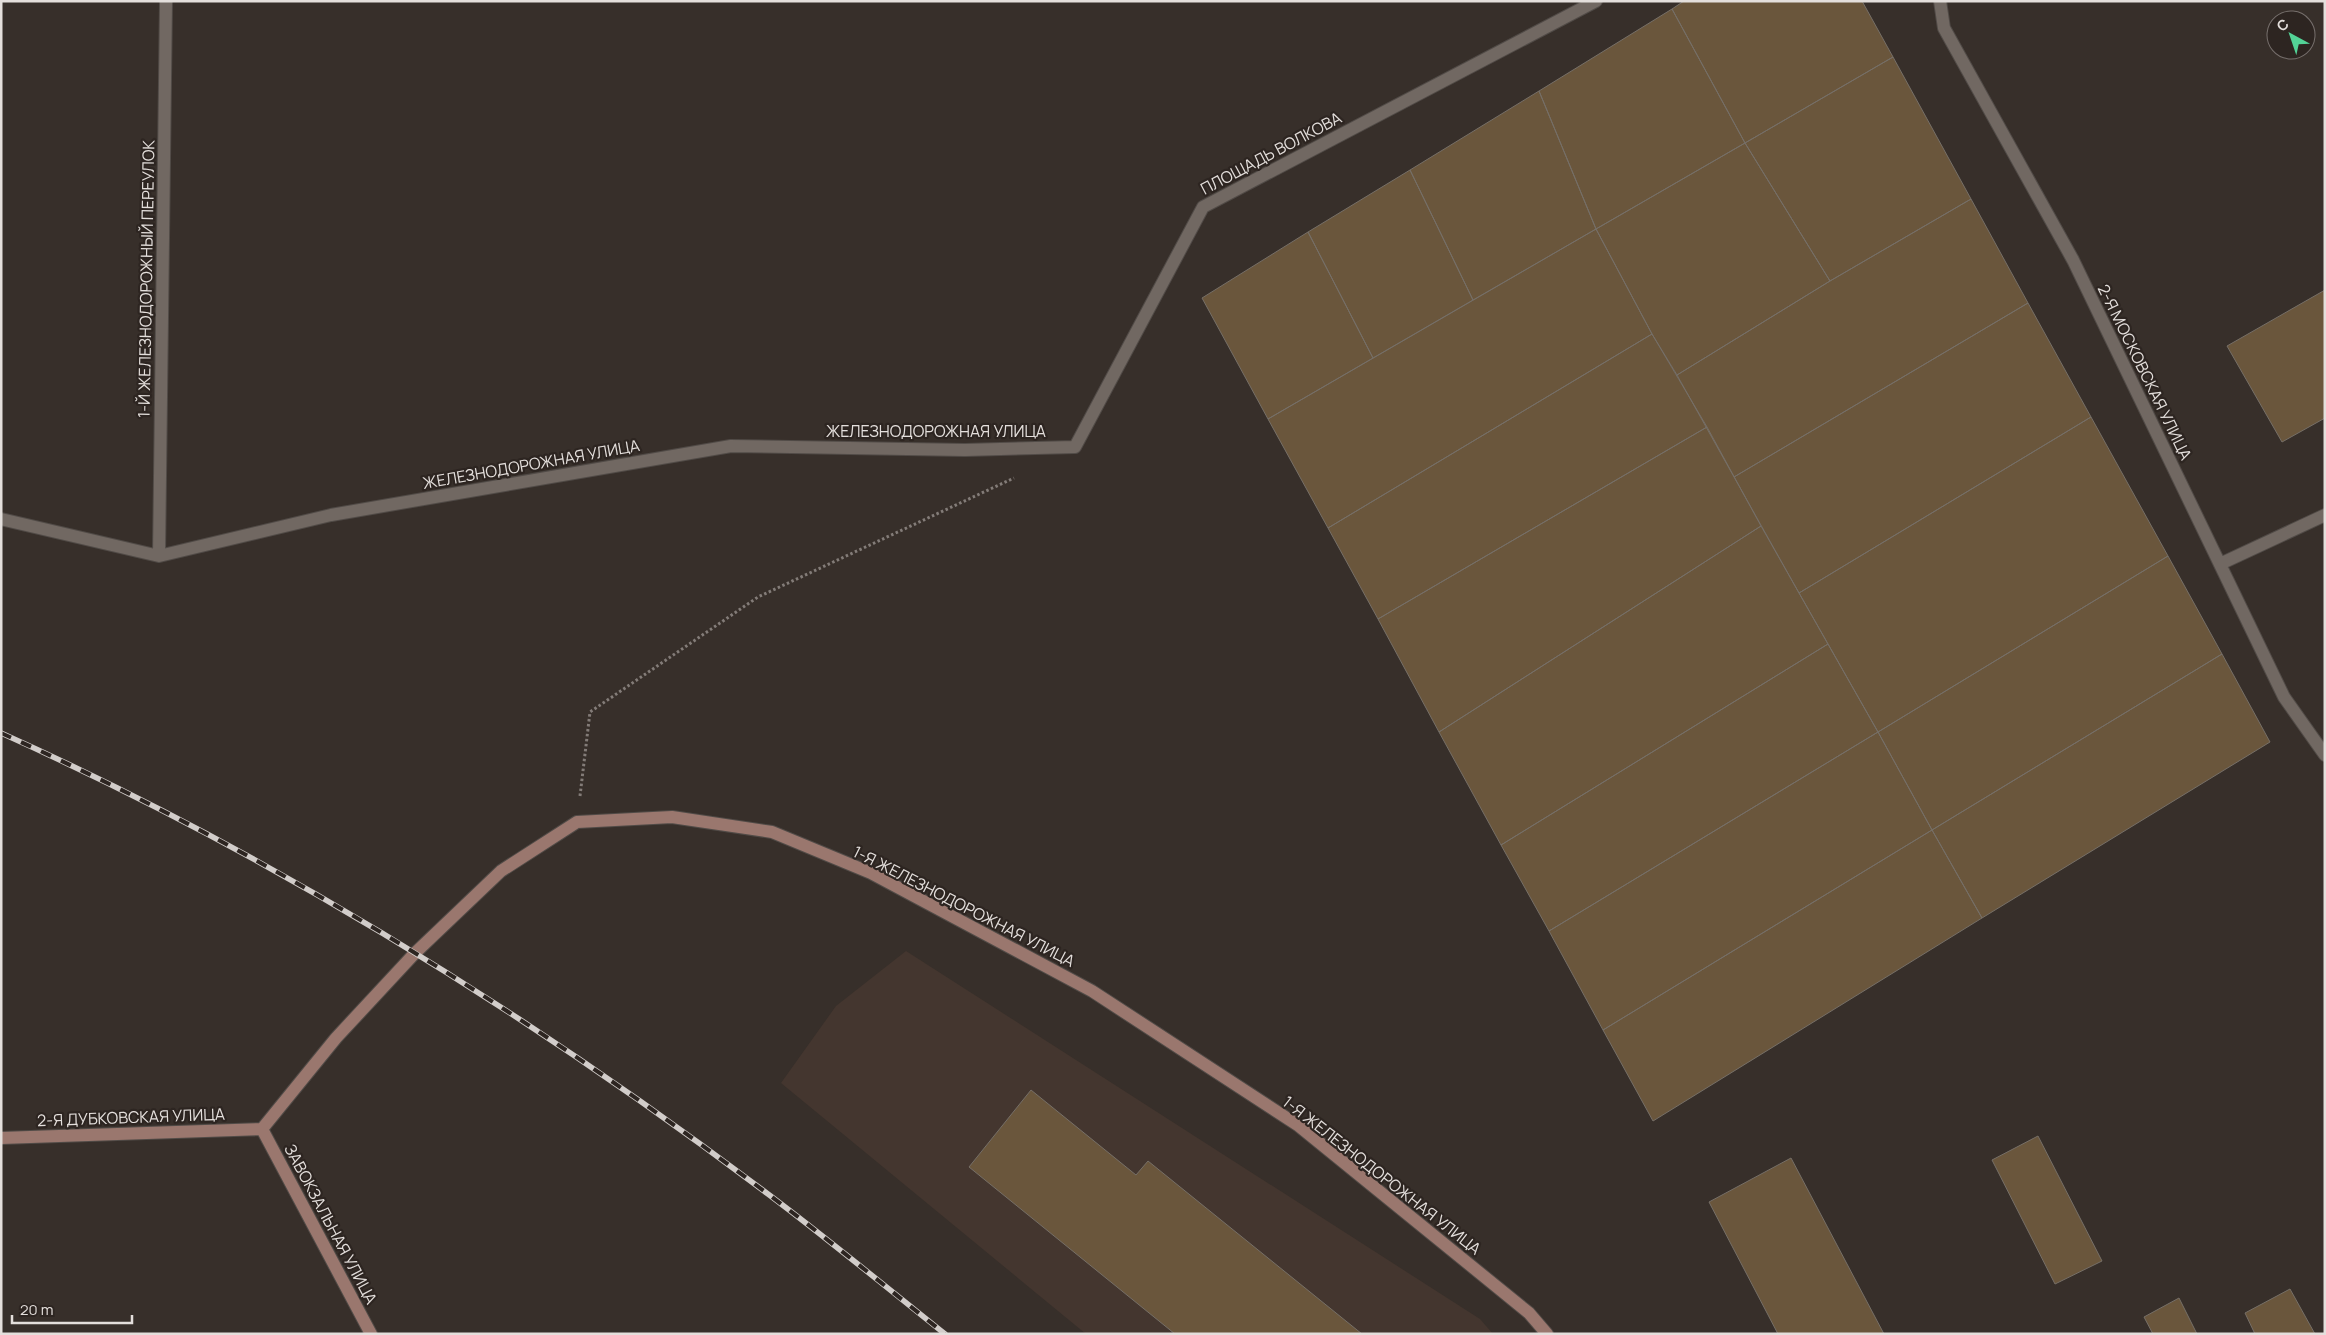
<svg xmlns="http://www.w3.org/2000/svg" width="2326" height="1335" viewBox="0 0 2326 1335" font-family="Manrope,sans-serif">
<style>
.built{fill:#44362f}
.building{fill:#6a563c;stroke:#766f67}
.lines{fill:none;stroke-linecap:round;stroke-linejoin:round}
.street-casing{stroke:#514b47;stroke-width:14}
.secondary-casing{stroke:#514b47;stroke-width:14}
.path{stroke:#837c78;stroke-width:3;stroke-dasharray:2.5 2.5;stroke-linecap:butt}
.street{stroke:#716862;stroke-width:12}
.secondary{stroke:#9a776e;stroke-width:12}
.rail-casing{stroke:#d2cdca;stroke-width:5.5}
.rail{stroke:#2d2521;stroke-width:4;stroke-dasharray:11;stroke-linecap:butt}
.labels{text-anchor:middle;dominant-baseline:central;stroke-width:4.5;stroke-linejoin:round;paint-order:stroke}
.street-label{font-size:16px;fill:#e4dfdc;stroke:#2d2521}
</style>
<rect width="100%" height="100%" fill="#372f2a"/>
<path class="built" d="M906,951L1480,1319L1493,1334H1086L781,1083L836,1006Z"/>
<path class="building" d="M1684,1H1862L1893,57L1745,143L1672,9Z
M1672,9L1745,143L1596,229L1539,91Z
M1893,57L1971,199L1830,281L1745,143Z
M1539,91L1596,229L1473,300L1410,170Z
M1745,143L1830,281L1677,375L1652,334L1596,229Z
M1410,170L1473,300L1373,358L1308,232Z
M1971,199L2028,303L1734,477L1677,375L1830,281Z
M1596,229L1652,334L1328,528L1268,419Z
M1308,232L1373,358L1268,419L1202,298Z
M2325,290V418L2282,442L2227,346Z
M2028,303L2091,417L1799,593L1734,477Z
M1652,334L1707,427L1378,619L1328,528Z
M2091,417L2168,556L1878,732L1799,593Z
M1707,427L1761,526L1439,732L1378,619Z
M1761,526L1828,644L1501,845L1439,732Z
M2168,556L2222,654L1932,830L1878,732Z
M1828,644L1878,732L1549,931L1501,845Z
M2222,654L2270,742L1982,918L1932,830Z
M1878,732L1932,830L1603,1030L1549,931Z
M1932,830L1982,918L1653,1121L1603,1030Z
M1031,1090L1136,1175L1148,1161L1362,1334H1175L969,1167Z
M2038,1136L2102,1261L2055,1284L1992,1160Z
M1791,1158L1884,1334H1778L1709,1202Z
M2290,1289L2315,1334H2255L2245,1313Z
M2179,1298L2197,1334H2153L2144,1317Z"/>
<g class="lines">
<g class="street-casing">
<path id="street" d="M1940,1L1944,28L2073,260L2284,697L2325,755
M1,519L159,556L331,515L731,446L965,450L1075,447L1203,207L1596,1
M159,556L166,1
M2220,564L2325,515"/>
</g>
<g class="secondary-casing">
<path id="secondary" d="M262,1129L336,1038L415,953L501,871L577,822L672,817L772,832L871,873L1092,991L1299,1126L1529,1313L1547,1334
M262,1129L371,1334
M1,1138L262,1129"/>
</g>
<path class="path" d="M580,796L590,712L758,597L1014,478"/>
<use href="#street" class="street"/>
<use href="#secondary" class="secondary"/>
<g class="rail-casing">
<path id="rail" d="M1,733C273,855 530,1015 768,1194C828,1239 886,1287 945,1334"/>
</g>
<use href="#rail" class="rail"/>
</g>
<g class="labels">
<g class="street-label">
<text transform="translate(1271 153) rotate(-28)">ПЛОЩАДЬ ВОЛКОВА</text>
<text transform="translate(146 279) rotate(-89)">1-Й ЖЕЛЕЗНОДОРОЖНЫЙ ПЕРЕУЛОК</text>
<text transform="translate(2145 372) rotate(64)">2-Я МОСКОВСКАЯ УЛИЦА</text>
<text x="936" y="431">ЖЕЛЕЗНОДОРОЖНАЯ УЛИЦА</text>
<text transform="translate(531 464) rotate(-10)">ЖЕЛЕЗНОДОРОЖНАЯ УЛИЦА</text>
<text transform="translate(964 906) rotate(27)">1-Я ЖЕЛЕЗНОДОРОЖНАЯ УЛИЦА</text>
<text transform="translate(131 1117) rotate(-2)">2-Я ДУБКОВСКАЯ УЛИЦА</text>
<text transform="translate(1382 1175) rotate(38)">1-Я ЖЕЛЕЗНОДОРОЖНАЯ УЛИЦА</text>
<text transform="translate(331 1224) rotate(62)">ЗАВОКЗАЛЬНАЯ УЛИЦА</text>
</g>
</g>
<rect width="2326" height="1335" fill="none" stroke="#e4dfdc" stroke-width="5"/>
<g transform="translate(2291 35) rotate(320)"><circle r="24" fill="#2d2521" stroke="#766f6c"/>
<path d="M0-4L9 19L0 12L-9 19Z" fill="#53d397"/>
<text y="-8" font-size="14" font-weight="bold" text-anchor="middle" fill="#e4dfdc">С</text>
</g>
<path d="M12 1315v8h120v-8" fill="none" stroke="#e4dfdc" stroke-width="2.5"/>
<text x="20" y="1315" font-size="15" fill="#e4dfdc" stroke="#2d2521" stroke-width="4" paint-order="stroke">20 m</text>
</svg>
